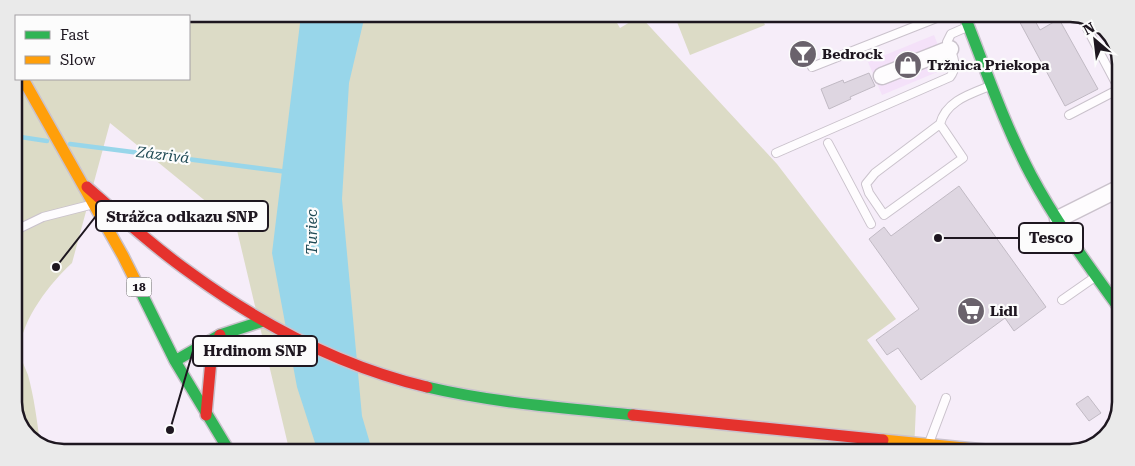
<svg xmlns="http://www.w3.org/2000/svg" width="1135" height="466" viewBox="0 0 1135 466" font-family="'Roboto Serif',serif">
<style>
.built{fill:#f4e1f9}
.green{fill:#dcdbc6}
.water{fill:#98d6ea}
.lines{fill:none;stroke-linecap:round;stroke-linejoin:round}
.stream{stroke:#98d6ea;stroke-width:4.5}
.building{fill:#ded6e1;stroke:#c1bac4}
.lane-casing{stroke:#cac2cc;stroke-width:10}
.street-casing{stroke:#cac2cc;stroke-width:19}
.fast-casing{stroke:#cac2cc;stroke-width:14}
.slow-casing{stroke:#cac2cc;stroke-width:14}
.jam-casing{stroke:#cac2cc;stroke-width:14}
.lane{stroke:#fefcfe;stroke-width:8}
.street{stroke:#fefcfe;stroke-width:16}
.fast{stroke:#30b455;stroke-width:11}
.slow{stroke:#ff9f0a;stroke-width:11}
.jam{stroke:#e5322d;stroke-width:11}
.labels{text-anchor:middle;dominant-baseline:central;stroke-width:4.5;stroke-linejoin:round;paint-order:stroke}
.shield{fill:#fcfcfc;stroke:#615c62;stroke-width:1}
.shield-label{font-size:12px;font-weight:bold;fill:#1e1720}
.poi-label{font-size:14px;font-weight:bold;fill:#1e1720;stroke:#fcfcfc;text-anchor:start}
.water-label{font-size:15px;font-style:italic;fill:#214b56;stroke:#fcfcfc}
.rim{fill:none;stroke:#1e1720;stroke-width:2.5}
.leader{fill:none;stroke:#1e1720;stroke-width:2}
.callout-dot{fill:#1e1720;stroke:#fcfcfc;stroke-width:2}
.callout{fill:#fcfcfc;stroke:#1e1720;stroke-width:2}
.callout-label{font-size:15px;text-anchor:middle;font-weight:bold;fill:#1e1720}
</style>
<rect width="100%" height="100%" fill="#f6edf9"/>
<path class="built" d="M934,35L947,68L882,95L868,62Z"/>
<path class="green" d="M65,14L613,16L620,28L640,16L777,164L896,319L867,340L916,406L914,452L289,449L236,226L110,123L72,263C51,282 21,320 20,350C20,358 25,367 28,375C34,397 37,420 40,443L39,444L24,432L14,405V62L16,56V79H189V16H59Z
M693,16H761L765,25L690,55L677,22Z"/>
<path class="water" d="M301,15H365L349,83L342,199L362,416L372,450L317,449L297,387L272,253Z"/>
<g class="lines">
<path class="stream" d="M14,136L47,141
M70,144L288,172"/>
</g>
<path class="building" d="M1017,17H1033L1040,30L1059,19L1098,89L1065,106Z
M869,73L875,86L850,97L851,99L829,109L821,89L843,80L844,83Z
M959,186L1046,307L1014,331L1005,318L921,380L898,348L887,355L876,340L919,309L869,239L884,227L891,236Z
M1088,396L1101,413L1089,421L1076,404Z"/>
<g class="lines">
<g class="lane-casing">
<path id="lane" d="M1081,17L1119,89
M812,67L939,17
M1069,115L1121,88
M940,124L963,158L884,215L869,193L866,184L875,173L940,124C946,101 970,94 990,86
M828,143L871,224
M776,153L950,77C959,66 952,53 947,42L951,34L967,27
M14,231L43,217L90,205
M1062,300L1095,277
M929,443L946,398"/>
</g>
<g class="street-casing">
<path id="street" d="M882,76L950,49
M1058,219L1120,188"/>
</g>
<g class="fast-casing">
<path id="fast" d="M965,17C986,70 1004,124 1031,175C1056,222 1088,265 1119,308
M135,280L175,361L228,449
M175,361L220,335L263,321
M427,387C495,403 564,408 633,415"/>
</g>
<g class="slow-casing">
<path id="slow" d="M23,79L123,256L135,280
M883,440L1005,452"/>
</g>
<g class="jam-casing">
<path id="jam" d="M87,187C121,217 155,248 192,274C262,325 343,367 427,387
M206,415L211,360L220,335
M633,415L883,440"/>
</g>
<use href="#lane" class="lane"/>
<use href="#street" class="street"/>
<use href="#fast" class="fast"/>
<use href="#slow" class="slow"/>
<use href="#jam" class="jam"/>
</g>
<defs>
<g id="bar-disc" transform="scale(1.4375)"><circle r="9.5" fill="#6a626c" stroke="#fcfcfc"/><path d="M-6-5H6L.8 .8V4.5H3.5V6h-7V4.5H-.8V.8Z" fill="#fff"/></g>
<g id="shop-disc" transform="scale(1.4375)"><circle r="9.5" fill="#6a626c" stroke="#fcfcfc"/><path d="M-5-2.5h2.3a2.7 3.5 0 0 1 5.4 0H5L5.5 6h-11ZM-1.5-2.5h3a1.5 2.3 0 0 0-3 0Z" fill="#fff"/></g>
<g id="supermarket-disc" transform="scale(1.4375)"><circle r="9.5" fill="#6a626c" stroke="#fcfcfc"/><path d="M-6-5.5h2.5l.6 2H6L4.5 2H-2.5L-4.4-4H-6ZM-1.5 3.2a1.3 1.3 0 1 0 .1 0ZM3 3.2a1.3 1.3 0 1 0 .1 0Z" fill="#fff"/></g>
</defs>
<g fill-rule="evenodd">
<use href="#bar-disc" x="803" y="54"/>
<use href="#shop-disc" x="908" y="65"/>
<use href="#supermarket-disc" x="971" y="311"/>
</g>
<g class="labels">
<rect class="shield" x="126.5" y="277.5" width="25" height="19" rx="4"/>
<g class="shield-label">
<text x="139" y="287">18</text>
</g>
<g class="poi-label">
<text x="822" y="54">Bedrock</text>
<text x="927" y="65">Tržnica Priekopa</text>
<text x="990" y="311">Lidl</text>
</g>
<g class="water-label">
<text transform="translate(163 155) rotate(7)">Zázrivá</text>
<text transform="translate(312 232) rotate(-90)">Turiec</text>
</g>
</g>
<path d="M0 0H1135V466H0ZM64 22H1070A42 42 0 0 1 1112 64V402A42 42 0 0 1 1070 444H64A42 42 0 0 1 22 402V64A42 42 0 0 1 64 22Z" fill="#eaeaea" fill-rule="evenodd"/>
<path class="rim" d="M64 22H1070A42 42 0 0 1 1112 64V402A42 42 0 0 1 1070 444H64A42 42 0 0 1 22 402V64A42 42 0 0 1 64 22Z"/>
<path class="leader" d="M56 267L96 216M938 238L1019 238M170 430L193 351"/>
<g class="callout-dot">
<circle cx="56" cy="267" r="5"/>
<circle cx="938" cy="238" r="5"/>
<circle cx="170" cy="430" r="5"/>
</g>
<g class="callout">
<rect x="96" y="201" width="172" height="30" rx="5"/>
<rect x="1019" y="223" width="64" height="30" rx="5"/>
<rect x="193" y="336" width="124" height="30" rx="5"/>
</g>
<g class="callout-label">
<text x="182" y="222">Strážca odkazu SNP</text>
<text x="1051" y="243">Tesco</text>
<text x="255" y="356">Hrdinom SNP</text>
</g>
<rect x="15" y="15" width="175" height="65" fill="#fcfcfc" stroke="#a3a0a4"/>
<rect x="25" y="31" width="25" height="8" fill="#30b455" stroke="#a3a0a4"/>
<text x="60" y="40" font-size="15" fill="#1e1720">Fast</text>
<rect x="25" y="56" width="25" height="8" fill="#ff9f0a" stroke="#a3a0a4"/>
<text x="60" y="65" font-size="15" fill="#1e1720">Slow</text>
<g transform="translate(1095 40) rotate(332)" stroke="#fcfcfc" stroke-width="4" paint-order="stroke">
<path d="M0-4L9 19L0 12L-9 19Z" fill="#1e1720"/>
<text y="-8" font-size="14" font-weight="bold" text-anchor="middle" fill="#1e1720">N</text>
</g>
</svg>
